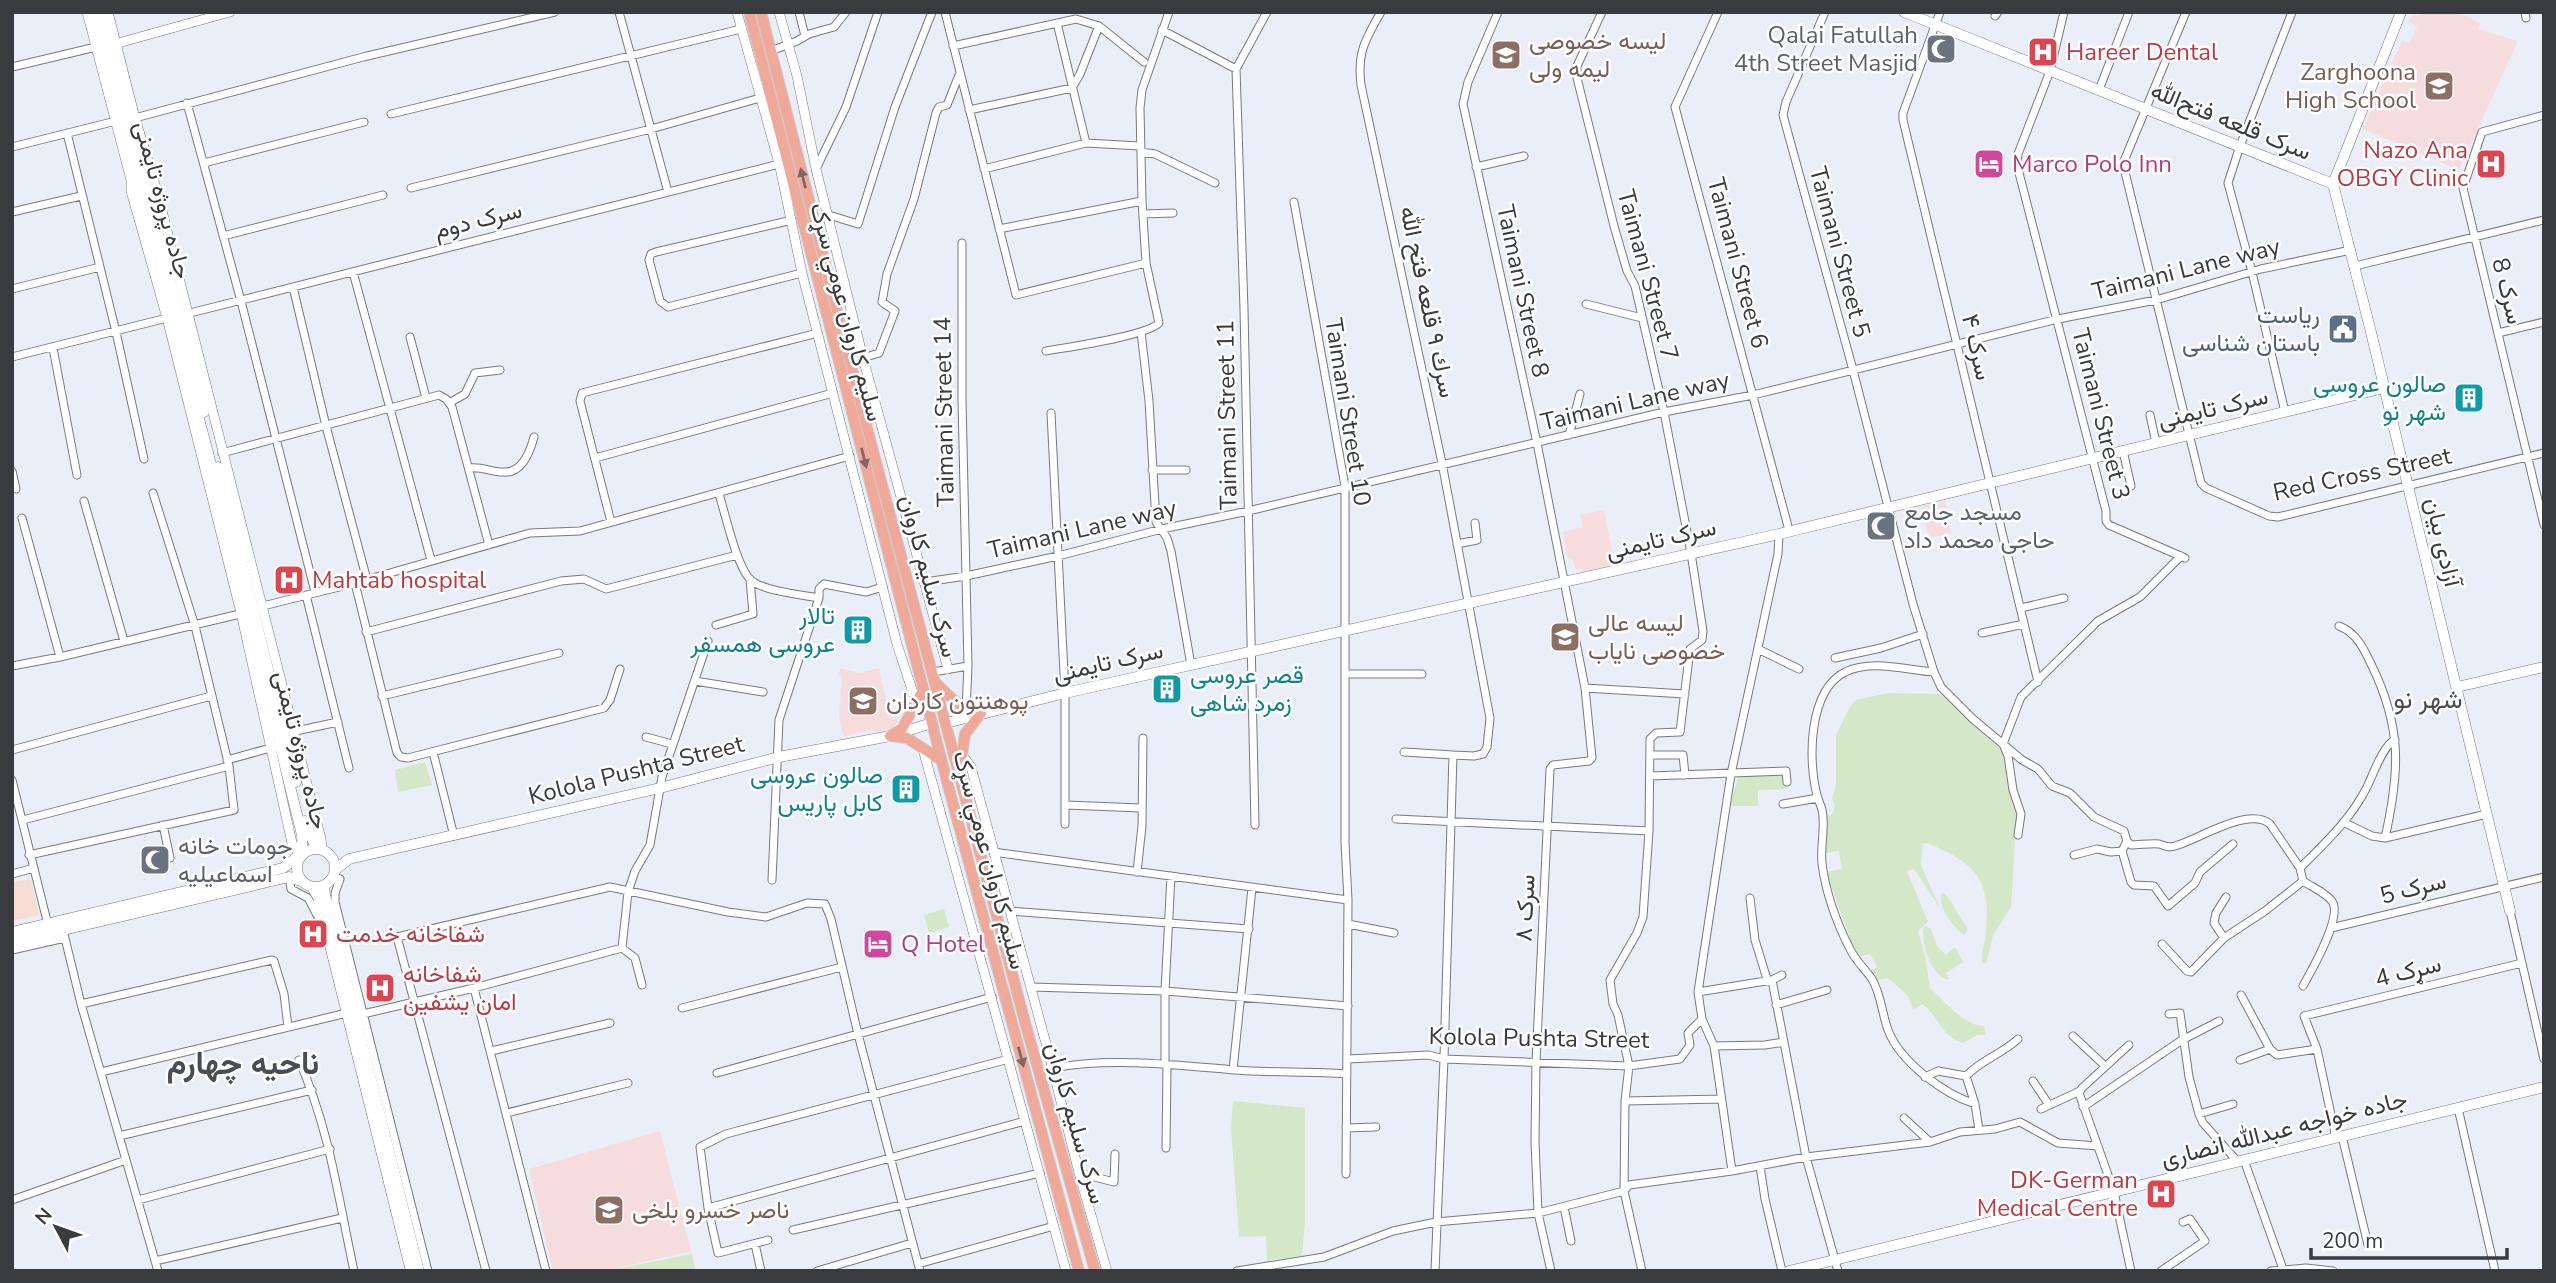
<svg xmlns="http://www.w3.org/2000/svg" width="2556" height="1283" viewBox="0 0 2556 1283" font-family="'Nunito Sans',Vazirmatn,sans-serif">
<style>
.education{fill:#f7dcdd}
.medical{fill:#f6ded4}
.green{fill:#d4e8c7}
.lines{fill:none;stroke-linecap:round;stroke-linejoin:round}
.minor-casing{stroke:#767a82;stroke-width:9}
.tertiary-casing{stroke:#767a82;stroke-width:10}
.secondary-casing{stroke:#767a82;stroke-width:11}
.primary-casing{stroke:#cccccd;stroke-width:12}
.minor{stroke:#fff;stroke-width:7}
.tertiary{stroke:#fff;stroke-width:9}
.secondary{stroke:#fff;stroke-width:10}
.primary{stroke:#f0a899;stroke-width:10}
.oneway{fill:#826763}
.labels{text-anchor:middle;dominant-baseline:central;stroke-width:5;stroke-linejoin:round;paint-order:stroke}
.worship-label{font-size:24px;fill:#5b616d;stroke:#fff;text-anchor:start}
.education-label{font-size:24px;fill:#785e54;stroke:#fff;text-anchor:start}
.health-label{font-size:24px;fill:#be3a42;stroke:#fff;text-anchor:start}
.street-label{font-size:24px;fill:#393b3f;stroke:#fff}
.hotel-label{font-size:24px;fill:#b23c85;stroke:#fff;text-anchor:start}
.service-label{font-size:24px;fill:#4e5e75;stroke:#fff;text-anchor:end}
.culture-label{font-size:24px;fill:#0d838f;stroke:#fff;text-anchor:end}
.neighbourhood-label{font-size:26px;fill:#494c54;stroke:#fff}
.district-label{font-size:32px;font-weight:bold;fill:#494c54;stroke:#fff}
</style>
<rect width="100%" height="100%" fill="#eaeef8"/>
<path class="education" d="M2430,12H2457L2481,23L2478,29L2518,41L2459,170L2363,129L2402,40L2410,43L2417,26L2409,22L2412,16Z
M1945,501L1951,533L1929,538L1922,506Z
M1604,510L1615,566L1583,572L1582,568L1576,569L1572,558H1568L1563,532L1583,527L1580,515Z
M840,668L859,673L879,668L889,712L896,711L898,722L891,728L876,732L873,729L844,737L839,716L842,677L839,675Z
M660,1131L691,1251L606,1271H553L529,1169Z"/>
<path class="medical" d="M31,879L39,915L12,921V882Z"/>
<path class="green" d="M1889,693L1943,694L2000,745L2006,761L2012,798L2017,809L2011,907L1993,935L1986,964L1982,962C1981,951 1986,940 1986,929C1991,876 1972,862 1927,843L1923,844L1921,865L1940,908L1914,869L1907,871L1928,922L1918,931L1925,956L1930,988C1944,1000 1963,1026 1984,1026L1986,1035H1977L1963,1043C1941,1037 1939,1016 1922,1004L1913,1010L1908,996L1888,978L1874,981L1867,972L1877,967L1870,954L1857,957L1826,872L1842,869L1839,851L1825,853L1822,820L1832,814L1835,806L1832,798L1836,786V735L1850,707L1856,700Z
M425,762L432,785L398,792L395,770Z
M1784,773L1787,789L1758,790V806H1730L1738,776Z
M1942,892C1951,897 1958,917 1967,927V931L1964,935C1952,926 1937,907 1942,892Z
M944,909L949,927L929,933L924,915Z
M1926,926L1931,929L1937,946L1946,955L1955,947L1963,962L1946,973L1949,980C1930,975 1923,947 1923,929Z
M1233,1101L1305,1108V1221L1302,1256L1267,1261L1266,1236L1239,1237L1231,1128Z
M692,1254L696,1271H607Z"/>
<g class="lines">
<g class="minor-casing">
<path id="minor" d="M619,12L668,192
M799,12L805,36
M945,12L1016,295L1146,263
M1381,12C1365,40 1357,53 1361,85L1442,463L1490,718L1487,747L1483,754L1474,756L1453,755L1444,1059L1435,1271
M1498,12L1468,82L1463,104L1537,443L1585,688L1592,758L1589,761L1553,765L1550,769L1536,1062L1535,1142L1538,1213L1551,1271
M1602,12L1577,66V78L1614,226L1627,271L1635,286L1664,412L1691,553L1703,631L1702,640L1690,649L1680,732L1656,733L1650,739L1649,831L1643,917L1637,933L1610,980L1613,1004L1618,1015L1629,1066L1625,1101L1624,1191L1642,1271
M1718,12L1675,107L1789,530
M1825,12L1786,102L1783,115L1853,370L1913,604L1934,672L1941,687L1973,719L2022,760L2038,769L2052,786L2070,793L2094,817L2124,831L2127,841L2131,845C2140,845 2151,843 2159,844C2166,846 2169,848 2175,846C2198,840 2248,806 2270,824L2300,868L2303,881C2312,887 2324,892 2331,900C2345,914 2311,971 2303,986
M1940,12L1903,113V120L2038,682
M2064,12L2050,71L2018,154L2017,165L2106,511V521L2109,525L2185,558
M2186,12L2124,161V168L2201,483L2206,488L2269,516L2278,517L2544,453
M2525,12L2526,18
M1995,16L1998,12
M1057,23L1086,143
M1162,30L1236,69
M953,46L1076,19L1099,26L1144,62
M771,51L797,41L809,34L834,27L846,12
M12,67L96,47
M2099,90L2129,12
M187,103L241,301L315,592
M969,110L1072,88L1080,74L1099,26
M391,114L741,29
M2544,115L2482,132L2463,188L2544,525
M131,119L363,57L555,12
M67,133L116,332L144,459
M12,147L120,120
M1141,152L1155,154L1215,183
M204,163L364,122
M1476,167L1524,156
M816,169L846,107L878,12
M984,169L1086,143L1140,146
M411,188L651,129L760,98
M1294,202L1345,486V843L1348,900L1346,1174
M12,212L81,196
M1143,214L1173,213
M829,215L858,224L895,107L932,12
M792,220L656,252L651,254L649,260L660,301L668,307L802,273
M999,229L1142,201
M223,236L383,195
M962,243V400L968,666L966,710
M2355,266L2544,220
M353,272L431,560
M293,287L326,426L367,580
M12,289L100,267
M1586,304L1642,318
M186,314L779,164
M1141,332L1149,401L1156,522L1167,538L1171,551L1191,665
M2498,333L2544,322
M410,337L426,398
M53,348L77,475
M1046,351C1068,347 1147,336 1159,323L1146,263L1142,201L1140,108L1142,90L1169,12
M12,357L171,317
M863,358L879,353L895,311L882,302L887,274L914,199L936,113L939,107L947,105L959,75
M449,403L465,394L475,373L500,370
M2285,412L2252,272L2228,183L2240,146L2292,12
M1051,413L1065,693V824
M2150,415L2156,443
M1569,435L1580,394
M2123,451L2131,486
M222,453L439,395L446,399L452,407L489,545
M595,458L833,393
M469,468C482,466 491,472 503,472C522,474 530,452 534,437
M1152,470H1186
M12,471L16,489
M719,494C725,513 737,568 751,580C763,591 802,595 819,598
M84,501L124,641
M22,518L60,657
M611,522L580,401L582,393L818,333
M1457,544L1477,540L1475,523
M925,582L966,576L1058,556L1162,529L1248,511L1664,412L1753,395L2058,319L2156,300L2261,269L2351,250
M355,583L397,753L401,757L408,758L604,708L610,700L620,669
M306,595L349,768
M259,607L355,583L530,533L580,531L850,456
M2021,608L2064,598
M716,625L753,614L750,579
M2339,626C2357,633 2364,649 2372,666C2402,728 2400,771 2385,838L2487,814
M366,632L561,581L584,579L606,589L737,555
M1982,633L2024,624
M1758,649L1799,669
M1835,658L1881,648L1923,634
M12,666L60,657L244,613
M933,672L968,666
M1934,672C1906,670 1872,659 1845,672C1808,691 1808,761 1817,795C1818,800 1821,805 1822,810C1826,827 1820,846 1822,863C1825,891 1837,924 1850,949C1855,960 1865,969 1872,979C1881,994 1882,1014 1888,1030C1900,1062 1944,1094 1975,1104
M1345,674H1422
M695,681L763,692
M1585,688L1685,694
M382,696L559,653
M291,732L338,722
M646,737L672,744
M12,750L211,696
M433,752L454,836
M1404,752L1453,755
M1650,755H1683L1685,775
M227,760L274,747
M1650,776L1786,771L1787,782
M12,780L48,925
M1783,804L1818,798
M1066,805L1141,808
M1396,819L1649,831
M23,820L229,766
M2345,823L2372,836L2385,838
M163,825L170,858
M1255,825L1244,309L1236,69L1267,12
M2018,835L2021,814L2013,790L2008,756L2003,744L2021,697L2031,687L2098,621L2140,597L2181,556
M2127,841L2122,851L2131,882L2134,885L2154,886L2168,906L2195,883L2200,872L2233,844
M993,852L1348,900
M29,855L234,810L229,766L195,626L153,493
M2074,855L2097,849L2111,852L2122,851
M2300,868C2325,843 2351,819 2367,787C2373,775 2383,745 2395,740
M1137,872L1142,826L1143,738
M12,874L34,868
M333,876L340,879L335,893V902L428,1271
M289,877L291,889L308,898L319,919
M772,880L779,720L819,598V589L824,584L866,592L883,587
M1750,898L1755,940L1767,979
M1010,911L1249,929
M2510,911L2544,1059
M1348,924L1394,933
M2331,928L2544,877
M63,930L81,1004L158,1271
M2224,938L2214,923L2216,913L2226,897
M2162,944L2187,971L2191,972L2224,938L2265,911L2303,881
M622,948L628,892L635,871L650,845L662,777L708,641
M12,950L65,938
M1772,980L1806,1157L1838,1271
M1031,987L1165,991L1348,1006
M474,988L546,1271
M1698,992L1772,980L1782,975
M2241,995L2270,1049L2277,1055L2317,1049
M81,1004L272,960L274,961L284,994L288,1027
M1776,1005L1827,990
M682,1008L842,967
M2169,1014L2180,1013L2189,1077L2199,1114L2203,1123L2238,1162
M359,1015L474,988L622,948L635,958L642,985
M2073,1036L2105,1066
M2129,1045L2082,1088L2079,1093L2114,1192L2131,1271
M1714,1046L1765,1045L1784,1042
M491,1051L610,1023
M1348,1059L1428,1055L1444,1059L1629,1066L1680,1059L1690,1045L1688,1033L1702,1019
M299,1060C330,1131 338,1197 354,1271
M2240,1060L2270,1049
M1165,1065V991L1171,876
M1053,1068C1110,1057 1177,1065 1235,1070C1272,1073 1310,1071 1347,1074
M1233,1070L1252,888
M101,1072L347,1013
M717,1073L992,997
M1966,1076C1981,1060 2002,1054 2018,1039
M1966,1076L1975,1104L1979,1130
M1925,1077L1938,1071L1966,1076
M2033,1081L2049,1105
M1625,1101L1721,1099
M2083,1107L2182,1040L2219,1021
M2458,1108L2495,1271
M2041,1109L2080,1091
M507,1113L628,1083
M2199,1114L2233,1104
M1904,1118L1930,1142
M1346,1128L1376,1127
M119,1136L312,1090
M2342,1136L2368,1245
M2336,1138L2317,1049L2304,1016L2522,963
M1166,1148L1167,1065
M2244,1160L2283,1269
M1760,1166L1765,1199L1782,1271
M1732,1171L1714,1046L1702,1019L1698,992L1731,774L1778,554L1779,534
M1079,1173L1114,1182L1115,1154
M12,1200L126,1160
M138,1200L330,1149
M1564,1207L1571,1241
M708,1208L700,1147L726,1134L1009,1059
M793,1230L1040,1173
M768,1240L718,1253L708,1208L1025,1121
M755,1244L761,1271
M155,1261L342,1218
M918,1264L1054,1226
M486,1271L397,937L610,887L728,912L766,917L807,903L825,904L831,919L858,1034L920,1271
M817,1271L912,1243
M1237,1271L1324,1257L1393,1231L1436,1222L1538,1213L1624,1191L1629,1185L1732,1171L1806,1157L1930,1142L1960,1132L1995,1129L2020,1122L2058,1143L2098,1146
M2161,1271L2205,1241L2190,1219L2183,1222
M2271,1271L2306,1268L2333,1271"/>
</g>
<g class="tertiary-casing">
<path id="tertiary" d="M87,12L131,180V191L167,318L241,613L292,843L300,856
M108,12L135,118L157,191L321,839L322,850
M737,12L780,167L802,273L897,644L917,705
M779,12L797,76L816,169L863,358L948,669
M111,45L230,12
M923,749L1066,1271
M962,755L971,767L1051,1062L1079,1173L1107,1271"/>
</g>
<g class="secondary-casing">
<path id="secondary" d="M101,12L204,412
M1904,12L2333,184
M2333,184L2370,328L2510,911
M2333,184L2401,12
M218,467L296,782
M2457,687L2544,667
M946,723L1065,693L1779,534L2384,388
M305,821L313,841L322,850
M297 868a19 19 0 1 1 38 0a19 19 0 1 1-38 0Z
M335,870L349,859L660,788L779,757L890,736L932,723
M324,885L325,895L419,1271
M312,887L318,897L411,1271
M12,932L283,868C297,858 304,853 302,835L208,453L92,12
M12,942L289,877L301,881
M1789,1271L2544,1087"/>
</g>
<g class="primary-casing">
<path id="primary" d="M749,12L949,789L1079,1271
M761,12L872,447L1026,1026L1095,1271
M936,683C951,698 960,709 981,713
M890,736L902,729L923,690
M890,736L907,738L941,760
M956,760L962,755L965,734L981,713"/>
</g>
<use href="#minor" class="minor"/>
<use href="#tertiary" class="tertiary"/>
<use href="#secondary" class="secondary"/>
<use href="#primary" class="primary"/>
</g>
<defs><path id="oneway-solid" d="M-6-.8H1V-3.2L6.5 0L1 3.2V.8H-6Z" transform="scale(1.75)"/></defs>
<g class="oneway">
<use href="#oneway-solid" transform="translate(803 178) rotate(-104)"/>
<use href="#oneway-solid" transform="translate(864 458) rotate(76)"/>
<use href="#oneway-solid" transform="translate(1021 1057) rotate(75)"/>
</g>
<defs>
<g id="mosque-square" transform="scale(1.575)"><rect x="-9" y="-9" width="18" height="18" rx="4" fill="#6b7280" stroke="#fff"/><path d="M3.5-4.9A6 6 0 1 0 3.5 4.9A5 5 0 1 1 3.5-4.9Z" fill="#fff"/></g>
<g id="hospital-square" transform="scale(1.575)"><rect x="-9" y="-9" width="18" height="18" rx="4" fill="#e0444e" stroke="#fff"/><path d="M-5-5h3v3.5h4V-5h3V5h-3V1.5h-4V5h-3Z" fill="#fff"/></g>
<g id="school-square" transform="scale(1.575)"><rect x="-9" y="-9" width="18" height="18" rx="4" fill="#8d6e63" stroke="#fff"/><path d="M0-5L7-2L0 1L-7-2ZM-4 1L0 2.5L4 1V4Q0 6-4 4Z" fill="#fff"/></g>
<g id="hotel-square" transform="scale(1.575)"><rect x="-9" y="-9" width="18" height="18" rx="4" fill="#d1479c" stroke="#fff"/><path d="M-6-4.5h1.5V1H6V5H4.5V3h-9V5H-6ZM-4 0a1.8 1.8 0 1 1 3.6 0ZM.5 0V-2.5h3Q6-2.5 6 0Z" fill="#fff"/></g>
<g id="civic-square" transform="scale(1.575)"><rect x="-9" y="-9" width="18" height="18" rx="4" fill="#5c6f8a" stroke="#fff"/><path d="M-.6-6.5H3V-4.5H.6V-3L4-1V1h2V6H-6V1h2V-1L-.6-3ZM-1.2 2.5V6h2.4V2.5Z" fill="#fff"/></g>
<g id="building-square" transform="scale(1.575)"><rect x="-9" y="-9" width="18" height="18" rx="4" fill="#0f9aa8" stroke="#fff"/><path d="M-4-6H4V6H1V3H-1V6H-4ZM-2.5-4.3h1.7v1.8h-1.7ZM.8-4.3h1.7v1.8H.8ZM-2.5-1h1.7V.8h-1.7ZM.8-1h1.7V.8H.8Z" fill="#fff"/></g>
<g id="university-square" transform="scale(1.575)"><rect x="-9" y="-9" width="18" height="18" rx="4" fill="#8d6e63" stroke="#fff"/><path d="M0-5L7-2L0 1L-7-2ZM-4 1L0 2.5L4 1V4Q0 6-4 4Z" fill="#fff"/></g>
</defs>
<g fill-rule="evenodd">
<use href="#mosque-square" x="1941" y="49"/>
<use href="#hospital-square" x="2043" y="52"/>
<use href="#school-square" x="1506" y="55"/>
<use href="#school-square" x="2439" y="86"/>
<use href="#hotel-square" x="1989" y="164"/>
<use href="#hospital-square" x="2491" y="164"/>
<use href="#civic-square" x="2343" y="329"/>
<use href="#building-square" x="2469" y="398"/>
<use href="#mosque-square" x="1881" y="526"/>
<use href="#hospital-square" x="289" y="580"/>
<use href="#building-square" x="858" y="630"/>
<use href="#school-square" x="1565" y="637"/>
<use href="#building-square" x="1167" y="689"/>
<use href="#university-square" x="863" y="701"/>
<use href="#building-square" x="906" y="789"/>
<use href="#mosque-square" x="155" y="860"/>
<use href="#hospital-square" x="313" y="934"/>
<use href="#hotel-square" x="878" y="944"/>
<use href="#hospital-square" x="380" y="988"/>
<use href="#hospital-square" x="2161" y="1194"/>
<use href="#school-square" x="609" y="1210"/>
</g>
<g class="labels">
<g class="worship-label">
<text x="1918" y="35" text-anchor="end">Qalai Fatullah<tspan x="1918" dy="28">4th Street Masjid</tspan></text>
<text x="1904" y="512">مسجد جامع<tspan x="1904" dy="28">حاجی محمد داد</tspan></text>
<text x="178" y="846">جومات خانه<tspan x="178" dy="28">اسماعيليه</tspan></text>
</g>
<g class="education-label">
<text x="1529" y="41">لیسه خصوصی<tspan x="1529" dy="28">لیمه ولی</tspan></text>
<text x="2416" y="72" text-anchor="end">Zarghoona<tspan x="2416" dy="28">High School</tspan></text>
<text x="1588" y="623">لیسه عالی<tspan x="1588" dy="28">خصوصی نایاب</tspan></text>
<text x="886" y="701">پوهنتون کاردان</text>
<text x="632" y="1210">ناصر خسرو بلخی</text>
</g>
<g class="health-label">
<text x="2066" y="52">Hareer Dental</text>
<text x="2468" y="150" text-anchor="end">Nazo Ana<tspan x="2468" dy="28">OBGY Clinic</tspan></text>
<text x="312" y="580">Mahtab hospital</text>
<text x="336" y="934">شفاخانه خدمت</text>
<text x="403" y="974">شفاخانه<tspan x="403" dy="28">امان یشفین</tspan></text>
<text x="2138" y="1180" text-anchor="end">DK-German<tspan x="2138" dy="28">Medical Centre</tspan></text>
</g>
<g class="street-label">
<text transform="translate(2231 121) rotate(22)">سرک قلعه فتح‌الله</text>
<text transform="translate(163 200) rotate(75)">جاده پروژه تایمنی</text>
<text transform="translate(478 220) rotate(-14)">سرک دوم</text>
<text transform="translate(1840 252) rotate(75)">Taimani Street 5</text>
<text transform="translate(1738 263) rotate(75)">Taimani Street 6</text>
<text transform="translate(2186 269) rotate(-14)">Taimani Lane way</text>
<text transform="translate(1648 275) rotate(75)">Taimani Street 7</text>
<text transform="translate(1523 291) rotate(78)">Taimani Street 8</text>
<text transform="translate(2508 291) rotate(76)">سرک 8</text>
<text transform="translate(1428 302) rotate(78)">سرك ٩ قلعه فتح الله</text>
<text transform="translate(847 312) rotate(75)">سلیم کاروان عومي سړک</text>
<text transform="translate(1977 347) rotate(77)">سرک ۴</text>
<text transform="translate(1635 401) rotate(-13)">Taimani Lane way</text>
<text transform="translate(2213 408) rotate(-13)">سرک تایمنی</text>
<text transform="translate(944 412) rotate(-91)">Taimani Street 14</text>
<text transform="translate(1348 412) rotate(81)">Taimani Street 10</text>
<text transform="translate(2101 414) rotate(76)">Taimani Street 3</text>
<text transform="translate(1227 415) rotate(-91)">Taimani Street 11</text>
<text transform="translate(2362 474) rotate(-12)">Red Cross Street</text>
<text transform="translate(1082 529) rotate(-13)">Taimani Lane way</text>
<text transform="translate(1661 539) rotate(-13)">سرک تایمنی</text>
<text transform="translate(2443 542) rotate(77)">آزادی بیان</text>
<text transform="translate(929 576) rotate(75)">سرک سلیم کاروان</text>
<text transform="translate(1108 662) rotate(-13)">سرک تایمنی</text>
<text transform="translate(301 750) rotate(76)">جاده پروژه تایمنی</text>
<text transform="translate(636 770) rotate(-14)">Kolola Pushta Street</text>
<text transform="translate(990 860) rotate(75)">سلیم کاروان عومي سړک</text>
<text transform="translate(2413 888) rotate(-14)">سرک 5</text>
<text transform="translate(1525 908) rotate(-87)">سرک ۸</text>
<text transform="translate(2408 971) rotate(-14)">سړک 4</text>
<text transform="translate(1539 1038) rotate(1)">Kolola Pushta Street</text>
<text transform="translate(1076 1123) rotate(74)">سرک سلیم کاروان</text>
<text transform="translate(2284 1129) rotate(-14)">جاده خواجه عبدالله انصاری</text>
</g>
<g class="hotel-label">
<text x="2012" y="164">Marco Polo Inn</text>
<text x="901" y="944">Q Hotel</text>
</g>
<g class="service-label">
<text x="2320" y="315">ریاست<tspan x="2320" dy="28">باستان شناسی</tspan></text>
</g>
<g class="culture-label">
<text x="2446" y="384">صالون عروسی<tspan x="2446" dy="28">شهر نو</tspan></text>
<text x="835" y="616">تالار<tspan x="835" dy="28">عروسی همسفر</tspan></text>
<text x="1190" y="675" text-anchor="start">قصر عروسی<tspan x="1190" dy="28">زمرد شاهی</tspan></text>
<text x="883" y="775">صالون عروسی<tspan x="883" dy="28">کابل پاریس</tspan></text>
</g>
<g class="neighbourhood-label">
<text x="2428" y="699">شهر نو</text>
</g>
<g class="district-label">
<text x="243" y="1063">ناحیه چهارم</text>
</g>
</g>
<rect width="2556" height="1283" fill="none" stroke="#393b3f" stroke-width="28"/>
<g transform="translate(56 1227) rotate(311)" stroke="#ffffff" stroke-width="5" paint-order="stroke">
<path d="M0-5L12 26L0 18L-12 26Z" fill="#393b3f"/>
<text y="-10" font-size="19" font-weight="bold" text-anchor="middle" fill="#393b3f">N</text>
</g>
<path d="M2311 1248v10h196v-10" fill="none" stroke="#393b3f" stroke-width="3.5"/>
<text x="2322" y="1248" font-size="21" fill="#393b3f" stroke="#ffffff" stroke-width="5" paint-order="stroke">200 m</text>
</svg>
